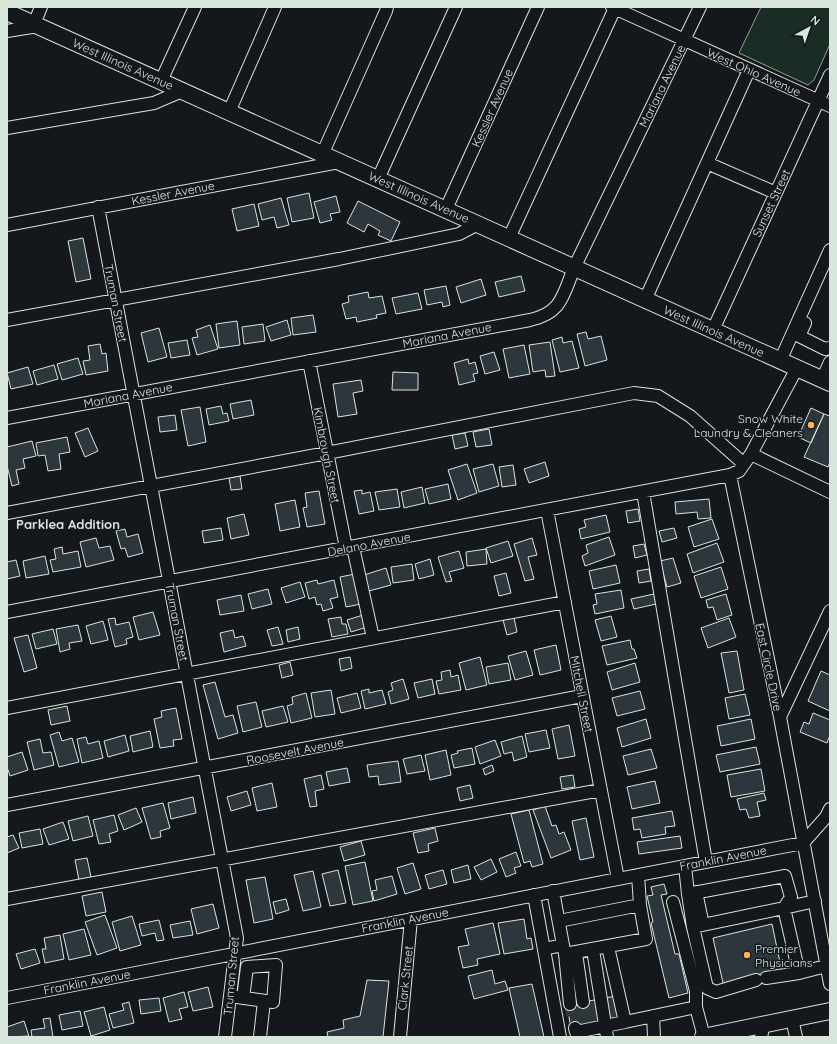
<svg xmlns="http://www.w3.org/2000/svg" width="837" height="1044" viewBox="0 0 837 1044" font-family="Quicksand,sans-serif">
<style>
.green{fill:#1a2d24;stroke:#939e99}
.building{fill:#2c363c;stroke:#d8e6dc}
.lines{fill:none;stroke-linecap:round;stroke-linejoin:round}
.minor-tunnel{stroke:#313739;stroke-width:12;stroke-dasharray:12 6;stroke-linecap:butt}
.minor-casing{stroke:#d8e6dc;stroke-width:14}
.major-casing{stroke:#d8e6dc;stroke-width:18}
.minor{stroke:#14181c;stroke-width:12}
.major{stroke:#14181c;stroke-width:16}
.poi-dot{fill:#ffb74d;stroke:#14181c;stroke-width:1.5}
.labels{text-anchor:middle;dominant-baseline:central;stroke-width:3;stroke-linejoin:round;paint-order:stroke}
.street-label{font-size:12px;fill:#d8e6dc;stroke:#14181c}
.poi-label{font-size:12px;fill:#d8e6dc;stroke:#14181c;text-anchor:end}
.neighbourhood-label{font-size:13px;font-weight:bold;fill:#d8e6dc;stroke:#14181c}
</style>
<rect width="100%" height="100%" fill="#14181c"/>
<path class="green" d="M761,7H830V44L814,80L808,85L739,53Z"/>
<path class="building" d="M309,193L314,218L292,222L287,198Z
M336,196L340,212L330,214L332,220L320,223L314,202Z
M281,198L289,225L277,228L274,217L262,220L258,204Z
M358,201L400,222L391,241L378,235L380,231L368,224L364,232L347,223Z
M254,204L259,226L237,231L232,209Z
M83,238L91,279L76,282L68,241Z
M521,276L525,291L499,297L495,282Z
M481,279L486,295L461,303L456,287Z
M446,286L450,305L443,307L442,302L427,305L424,290Z
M368,292L369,298L382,296L386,313L376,315L377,318L357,322L356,317L346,319L342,304L349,302L348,296Z
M418,293L422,309L396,314L392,298Z
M313,315L316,332L293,335L291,318Z
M287,320L291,335L271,341L266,327Z
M237,321L240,345L219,348L216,324Z
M263,324L265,341L244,344L242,327Z
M210,325L218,349L197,355L192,338L198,337L196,330Z
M159,328L167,357L148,362L141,333Z
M586,332L588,339L601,336L607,360L585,366L577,334Z
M562,337L563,343L572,341L579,368L560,372L552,340Z
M187,340L190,355L171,358L168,343Z
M550,342L555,376L546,377L545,370L533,372L529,345Z
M100,344L102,354L106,353L108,371L86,375L83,361L90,360L88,346Z
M524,345L530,374L509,378L503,349Z
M494,352L500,370L485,374L480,356Z
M78,358L83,374L62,380L57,364Z
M468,359L469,364L475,362L478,373L473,374L475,381L459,385L454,363Z
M54,365L58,379L37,385L33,371Z
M28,367L33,384L11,389L7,373Z
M393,372L418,373V390H392Z
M361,380L363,391L353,393L357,414L338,417L333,384Z
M251,400L254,415L233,419L230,404Z
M221,406L223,414L227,413L229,421L209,425L206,409Z
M200,407L206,442L188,446L181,410Z
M811,408L824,414L811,443L798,437Z
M824,414L830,416V462L828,467L804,457Z
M175,415L177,430L160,432L158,417Z
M88,428L98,451L85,457L75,433Z
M489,429L492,445L476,447L473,432Z
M465,433L468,446L455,449L452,435Z
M67,437L70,452L59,454L61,469L48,471L45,455L38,456L36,443Z
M32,441L36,456L23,459L25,468L16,470L19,484L12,486L7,466V447Z
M545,462L549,476L529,483L524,469Z
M467,464L477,493L458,500L448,470Z
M493,464L499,486L479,492L473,469Z
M513,465L516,485L502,487L499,467Z
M240,476L242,489L231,490L229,478Z
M448,484L451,499L429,504L425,489Z
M422,487L425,503L404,508L401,492Z
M397,489L400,507L379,510L375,492Z
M362,490V494L370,492L374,511L359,514L354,491Z
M319,491L325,524L307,527L303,508L307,507L305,493Z
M709,499L711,518L698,519L697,512L676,514L675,502Z
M295,500L300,527L280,531L275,504Z
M638,509L640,521L628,523L626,511Z
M244,514L249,535L231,539L227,518Z
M606,515L610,532L581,539L579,529L586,527L584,520Z
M712,519L719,539L694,547L688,527Z
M221,528L223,540L204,543L202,531Z
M674,528L677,538L662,542L659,531Z
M125,529L127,537L138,534L143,553L128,557L125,548L121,549L116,531Z
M609,537L615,555L585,566L582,556L588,553L586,545Z
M96,538L99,548L110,546L114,560L86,567L80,542Z
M532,538L537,555L528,557L534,579L525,581L514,544Z
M508,541L513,556L491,563L486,548Z
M717,543L724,562L693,573L687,554Z
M644,544L647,555L635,558L633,546Z
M62,547L63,554L78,551L81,567L53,572L50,560L56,559L54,549Z
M486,549L487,564L467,566L466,552Z
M459,551L464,568L449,572L452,581L446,582L438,557Z
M45,556L49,574L26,578L23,561Z
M673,558L681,583L667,587L660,561Z
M430,559L434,575L419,579L415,564Z
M16,560L20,576L7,579V562Z
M412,564L414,580L393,583L391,567Z
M616,565L620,583L593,589L589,571Z
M721,567L728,589L701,598L694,576Z
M386,568L391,585L369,591L364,575Z
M649,569L651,581L639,583L637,571Z
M506,573L511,593L499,596L494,576Z
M355,574L361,604L346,607L340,577Z
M317,580L318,584L334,580L338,597L330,599L333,608L323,611L321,604L317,605L315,597L309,599L305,583Z
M300,582L305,597L286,603L281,588Z
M268,589L272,604L252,609L248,594Z
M621,590L624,608L595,614L593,605L597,604L595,594Z
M654,594L656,604L634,609L631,599Z
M726,594L732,615L717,620L713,607L708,608L706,600Z
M241,595L244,611L220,615L217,600Z
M153,612L160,635L139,640L133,617Z
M363,615L367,627L351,632L347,620Z
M611,616L617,637L601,641L595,620Z
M341,617L342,624H346L348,634L332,637L328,619Z
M115,618L116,625L129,622L133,637L126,639L127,644L115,647L108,619Z
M514,618L517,632L507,635L503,620Z
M729,618L736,637L708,648L701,628Z
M103,621L108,640L91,644L86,626Z
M78,625L82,641L69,643L70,649L60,652L56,629Z
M278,627L283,644L272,646L267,630Z
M298,627L300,639L288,642L286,630Z
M53,629L57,644L36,649L32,634Z
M233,630L235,638L243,636L246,646L224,652L220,633Z
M28,635L37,668L24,672L14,638Z
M630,640L632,649H634L637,658L607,665L602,646Z
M556,645L561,670L540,675L534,650Z
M526,651L533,675L515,680L508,656Z
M737,651L744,690L729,693L721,653Z
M350,657L352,668L341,671L339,659Z
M480,657L487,685L466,690L459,663Z
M290,662L293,675L282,678L279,665Z
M508,663L511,680L489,684L486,667Z
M635,663L640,682L612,690L607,672Z
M450,670L451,677L458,675L461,690L439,694L436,681L442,680L441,672Z
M821,671L830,675V711L808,701Z
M403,679L409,699L391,704L388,692L393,690L391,683Z
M432,679L435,694L418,698L414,683Z
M215,682L225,717L233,715L238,733L218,739L203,685Z
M369,689V693L382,690L386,704L365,709L361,691Z
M331,690L335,714L315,717L311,693Z
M640,691L645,709L617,716L612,698Z
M306,693L312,718L291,723L287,706L293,704L292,697Z
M357,693L361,708L341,713L337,698Z
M745,694L750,715L729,719L725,698Z
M256,702L262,727L243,732L237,706Z
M67,706L70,721L51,725L48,710Z
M283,706L288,722L266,727L262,711Z
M176,708L182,739L173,740L174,746L160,748L154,719L162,717L161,711Z
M813,713L830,720V735L827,743L800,732L804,722L809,724Z
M646,719L651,738L622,747L617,728Z
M751,719L755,739L721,746L717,726Z
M569,725L575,756L558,759L552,729Z
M546,730L550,748L529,752L525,734Z
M150,731L153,747L133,752L130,736Z
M59,732L62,741L72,738L79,762L59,767L50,735Z
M125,735L129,751L108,757L104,741Z
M522,736L527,757L514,761L512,752L504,754L501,742Z
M86,737L88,744L99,741L103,758L82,763L77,739Z
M40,739L43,753L51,752L54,765L34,770L27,742Z
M495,740L501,756L480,764L475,747Z
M756,747L760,764L720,772L716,755Z
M472,748L475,764L454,768L451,755L458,753L457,751Z
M651,749L657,768L628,775L623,756Z
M446,750L451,775L430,780L425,755Z
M22,752L28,770L10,776L7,767V757Z
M421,755L425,771L407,774L403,759Z
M398,761L401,782L379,785L378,776L369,777L367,765Z
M492,765L494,771L485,775L483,769Z
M347,768L350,782L329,786L326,772Z
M761,769L765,791L731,797L727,775Z
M321,775L324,789L315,791L317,806L310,807L304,779Z
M573,775L575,787L562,789L560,777Z
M655,781L660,803L632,809L627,787Z
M272,783L277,807L257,811L252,788Z
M470,785L473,798L460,801L457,788Z
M247,791L251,805L231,811L227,797Z
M764,793L766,800L757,802L760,816L749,818L746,809L740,810L737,799Z
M193,797L196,813L171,819L168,803Z
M163,803L170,828L160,831L161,837L151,839L142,808Z
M545,806L552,826L556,825L559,834L564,832L571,850L551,858L533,810Z
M136,808L142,822L124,830L118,815Z
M529,810L543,864L532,867L530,861L524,863L511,814Z
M672,811L675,826L665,827L666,834L642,838L640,829L634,830L632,818Z
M114,815L118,831L109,834L111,842L99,844L93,820Z
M88,816L93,836L73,841L68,821Z
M586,818L594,857L580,860L572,821Z
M63,822L69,839L49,845L43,829Z
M435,828L438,841L428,844L429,851L418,853L413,833Z
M40,829L43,844L22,848L19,833Z
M13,835L19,848L7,853V837Z
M680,836L682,848L639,854L637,842Z
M361,841L365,855L344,861L340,847Z
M516,852L521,866L514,868L516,873L506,877L499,859Z
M87,858L91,877L79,880L75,860Z
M491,859L497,872L481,880L474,867Z
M365,862L373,901L353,905L345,866Z
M413,863L421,889L405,894L397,868Z
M468,865L471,879L454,883L451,870Z
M338,870L346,903L330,906L322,874Z
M443,870L447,884L429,889L425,875Z
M313,871L321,907L303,911L294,875Z
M392,876L397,894L374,901L372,891L377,890L375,880Z
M265,877L273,919L254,923L246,880Z
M664,884L667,894L661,895L675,954H679L688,993L669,998L651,923L653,922L647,896L653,895L651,887Z
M102,892L106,912L86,916L82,896Z
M286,899L289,910L276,914L273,902Z
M213,904L219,928L197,934L191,909Z
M105,915L117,948L97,955L85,922Z
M132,916L141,945L120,951L112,922Z
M524,919L527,939L531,938L533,949L504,954L498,923Z
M159,920L164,940L157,941L155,933L142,936L139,924Z
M190,921L193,935L173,938L170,925Z
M493,923L500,954L477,959L478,965L463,968L458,947L469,945L465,929Z
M772,924L782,972L723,983L713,938Z
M84,929L91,955L69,960L63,934Z
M60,935L64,959L45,963L42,949H46L44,938Z
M35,949L40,963L21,969L16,954Z
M492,970L495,984L505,981L508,990L474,999L468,976Z
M367,980L389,981L383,1037H328L327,1032L344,1028L343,1020L360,1016Z
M532,984L544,1037H520L509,988Z
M208,987L213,1007L193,1011L188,992Z
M184,992L188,1007L179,1009L182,1019L169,1022L163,998Z
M616,996L621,1019L571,1029L567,1005Z
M159,998L161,1011L141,1014L139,1000Z
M129,1002L134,1023L113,1028L109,1014L124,1010L122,1004Z
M104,1007L110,1030L91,1036L84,1012Z
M80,1011L83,1026L62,1030L59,1015Z
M50,1018L53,1037H32L31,1030L45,1028L43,1019Z
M24,1021L29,1036L7,1037V1027Z"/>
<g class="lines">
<path class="minor-tunnel" d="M583,1002L587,1026
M570,1004L575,1028"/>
<g class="minor-casing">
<path id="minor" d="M612,7L830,106
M34,24L41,7
M7,31L38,26
M161,81L195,7
M229,112L275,7
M7,128L154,103L182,91
M322,155L386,11L387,7
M707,163L776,193
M378,179L456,7
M98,207L237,938L225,1037
M446,209L538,7
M7,225L339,162
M509,238L615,8
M645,300L749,70
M7,320L339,259L459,234L478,224
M805,323L799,336L825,349L830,348
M713,330L830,75
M309,361L346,548
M780,361L830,250
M797,368L751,454L739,471L730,475L780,717L830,984
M822,380L830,362
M7,418L530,320C562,313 563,295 574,268L700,7
M751,454L830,492
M643,492L706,862
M547,510L618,879
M7,513L327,453L634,393L658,396L690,416L744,464
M353,547L373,638
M7,612L730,475
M7,708L565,602
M780,717L830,611
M7,805L582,696
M685,866L688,894L693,927L784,908L799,973
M696,892L703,925
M688,894L785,876L791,897L784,908
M534,895L560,1037
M7,899L601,790
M673,902L696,991V1007
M784,908L815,901
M559,921L640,905
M693,927L707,988L716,992L756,980
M563,945L565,954L646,939L640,905L638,875
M544,949L563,945L553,891
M593,950L607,1037
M576,953L583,1002
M565,954L570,1004
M766,978L799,973L826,966
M230,996L273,1002L276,965L247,967L243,998
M7,998L803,843L826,817L830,809
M653,1016L654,1037
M792,1019L796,1037
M625,1022L696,1007L704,1037
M575,1028L576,1032L625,1022L608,947
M260,1037L264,1001
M400,1037L411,919
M761,1037L764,1024"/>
</g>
<g class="major-casing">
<path id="major" d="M7,12L830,383
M703,1037L830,1011"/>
</g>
<use href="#minor" class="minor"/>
<use href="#major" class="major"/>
</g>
<g class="poi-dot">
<circle cx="811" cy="425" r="4"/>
<circle cx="747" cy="955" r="4"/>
</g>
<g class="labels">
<g class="street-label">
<text transform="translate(123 64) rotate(24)">West Illinois Avenue</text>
<text transform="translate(754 72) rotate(24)">West Ohio Avenue</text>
<text transform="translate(662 86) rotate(-64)">Mariana Avenue</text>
<text transform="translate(492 108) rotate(-66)">Kessler Avenue</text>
<text transform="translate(173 193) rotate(-11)">Kessler Avenue</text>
<text transform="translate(419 197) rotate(24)">West Illinois Avenue</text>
<text transform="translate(771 203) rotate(-65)">Sunset Street</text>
<text transform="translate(116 303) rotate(79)">Truman Street</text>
<text transform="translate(714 331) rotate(24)">West Illinois Avenue</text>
<text transform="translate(447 335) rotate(-11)">Mariana Avenue</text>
<text transform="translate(128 395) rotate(-11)">Mariana Avenue</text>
<text transform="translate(327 455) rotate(79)">Kimbrough Street</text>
<text transform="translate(369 544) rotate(-11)">Delano Avenue</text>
<text transform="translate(177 622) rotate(79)">Truman Street</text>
<text transform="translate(769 667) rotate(78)">East Circle Drive</text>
<text transform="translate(582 694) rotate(79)">Mitchell Street</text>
<text transform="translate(295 751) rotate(-11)">Roosevelt Avenue</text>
<text transform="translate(723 858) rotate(-11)">Franklin Avenue</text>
<text transform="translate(405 920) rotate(-11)">Franklin Avenue</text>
<text transform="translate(231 976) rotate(-85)">Truman Street</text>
<text transform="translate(405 978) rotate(-84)">Clark Street</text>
<text transform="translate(87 982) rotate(-11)">Franklin Avenue</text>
</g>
<g class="poi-label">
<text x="803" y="418">Snow White<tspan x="803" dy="14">Laundry &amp; Cleaners</tspan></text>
<text x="755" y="948" text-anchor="start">Premier<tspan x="755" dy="14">Physicians</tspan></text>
</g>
<g class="neighbourhood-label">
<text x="68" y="524">Parklea Addition</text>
</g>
</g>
<rect width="837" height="1044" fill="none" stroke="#d8e6dc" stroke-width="16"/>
<g transform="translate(809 28) rotate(40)" stroke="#14181c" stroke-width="3" paint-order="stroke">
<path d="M0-3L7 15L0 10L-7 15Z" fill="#d8e6dc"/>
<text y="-6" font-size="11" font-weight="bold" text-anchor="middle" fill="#d8e6dc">N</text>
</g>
</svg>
